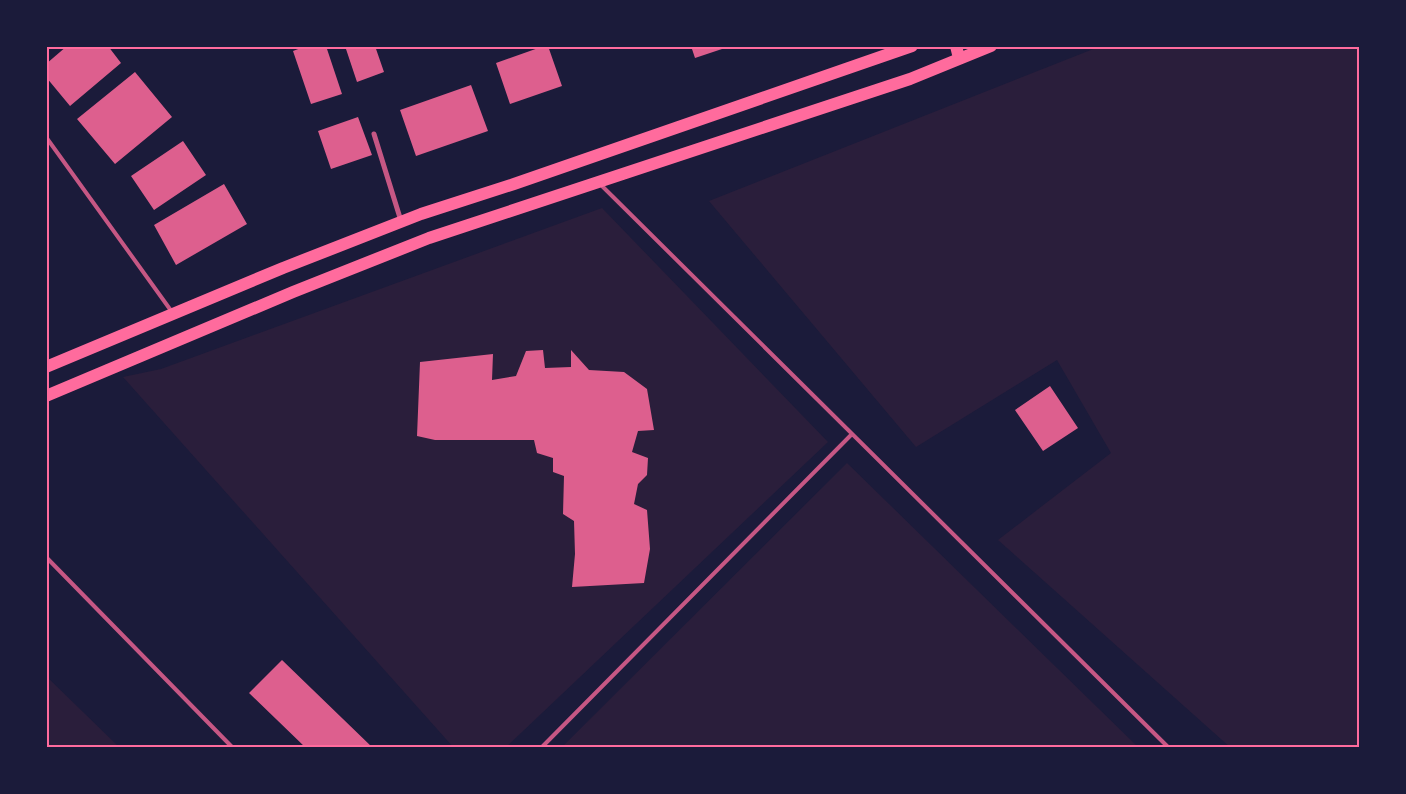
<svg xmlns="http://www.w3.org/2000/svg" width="1406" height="794" viewBox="0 0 1406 794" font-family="'Open Sans',sans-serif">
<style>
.green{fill:#2a1e3b}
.building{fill:#dd5f8e}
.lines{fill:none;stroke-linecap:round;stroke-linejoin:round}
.service{stroke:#c65784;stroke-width:4}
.minor{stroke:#c65784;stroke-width:5}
.primary{stroke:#ff6b9d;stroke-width:12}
.neatline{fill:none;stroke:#ff6b9d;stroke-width:2}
</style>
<rect width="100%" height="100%" fill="#1b1b3a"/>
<path class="green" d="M1101,46H1360V748H1231L998,540L1111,453L1057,360L916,447L709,201Z
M602,208L828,442L505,748H454L123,377L161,369Z
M847,463L1139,748H561Z
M46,676L120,748H46Z"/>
<path class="building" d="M67,46H108L121,63L70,106L46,77V64Z
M306,46H326L342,94L311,104L293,51Z
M345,46H375L384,72L357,82Z
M544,46H548L562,86L510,104L496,63Z
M691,46H728V47L695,58Z
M135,72L172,117L115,164L77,119Z
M471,85L488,131L416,156L400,110Z
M358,117L372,155L331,169L318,131Z
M183,141L206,175L154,210L131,176Z
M224,184L247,224L176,265L154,225Z
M543,350L545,368L571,367V350L589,370L624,372L647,389L654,430L638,431L632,452L648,458L647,475L638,484L634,504L647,510L650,549L644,583L572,587L575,554L574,521L563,514L564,476L553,472V458L537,453L534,440H435L417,436L420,362L493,354L492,380L516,376L526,351Z
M1050,386L1078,428L1043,451L1015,410Z
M282,660L373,748H306L249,693Z"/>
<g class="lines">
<path class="service" d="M46,137L172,312
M600,184L1169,748
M46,557L233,748
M541,748L852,434"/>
<path class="minor" d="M374,134L401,221"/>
<path class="primary" d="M956,46L959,58
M46,367L283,268L421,214L514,184L912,46
M46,396L293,292L429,238L910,79L991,46"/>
</g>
<rect width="1406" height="794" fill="none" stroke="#1b1b3a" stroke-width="95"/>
<rect x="48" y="48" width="1310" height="698" class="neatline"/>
</svg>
